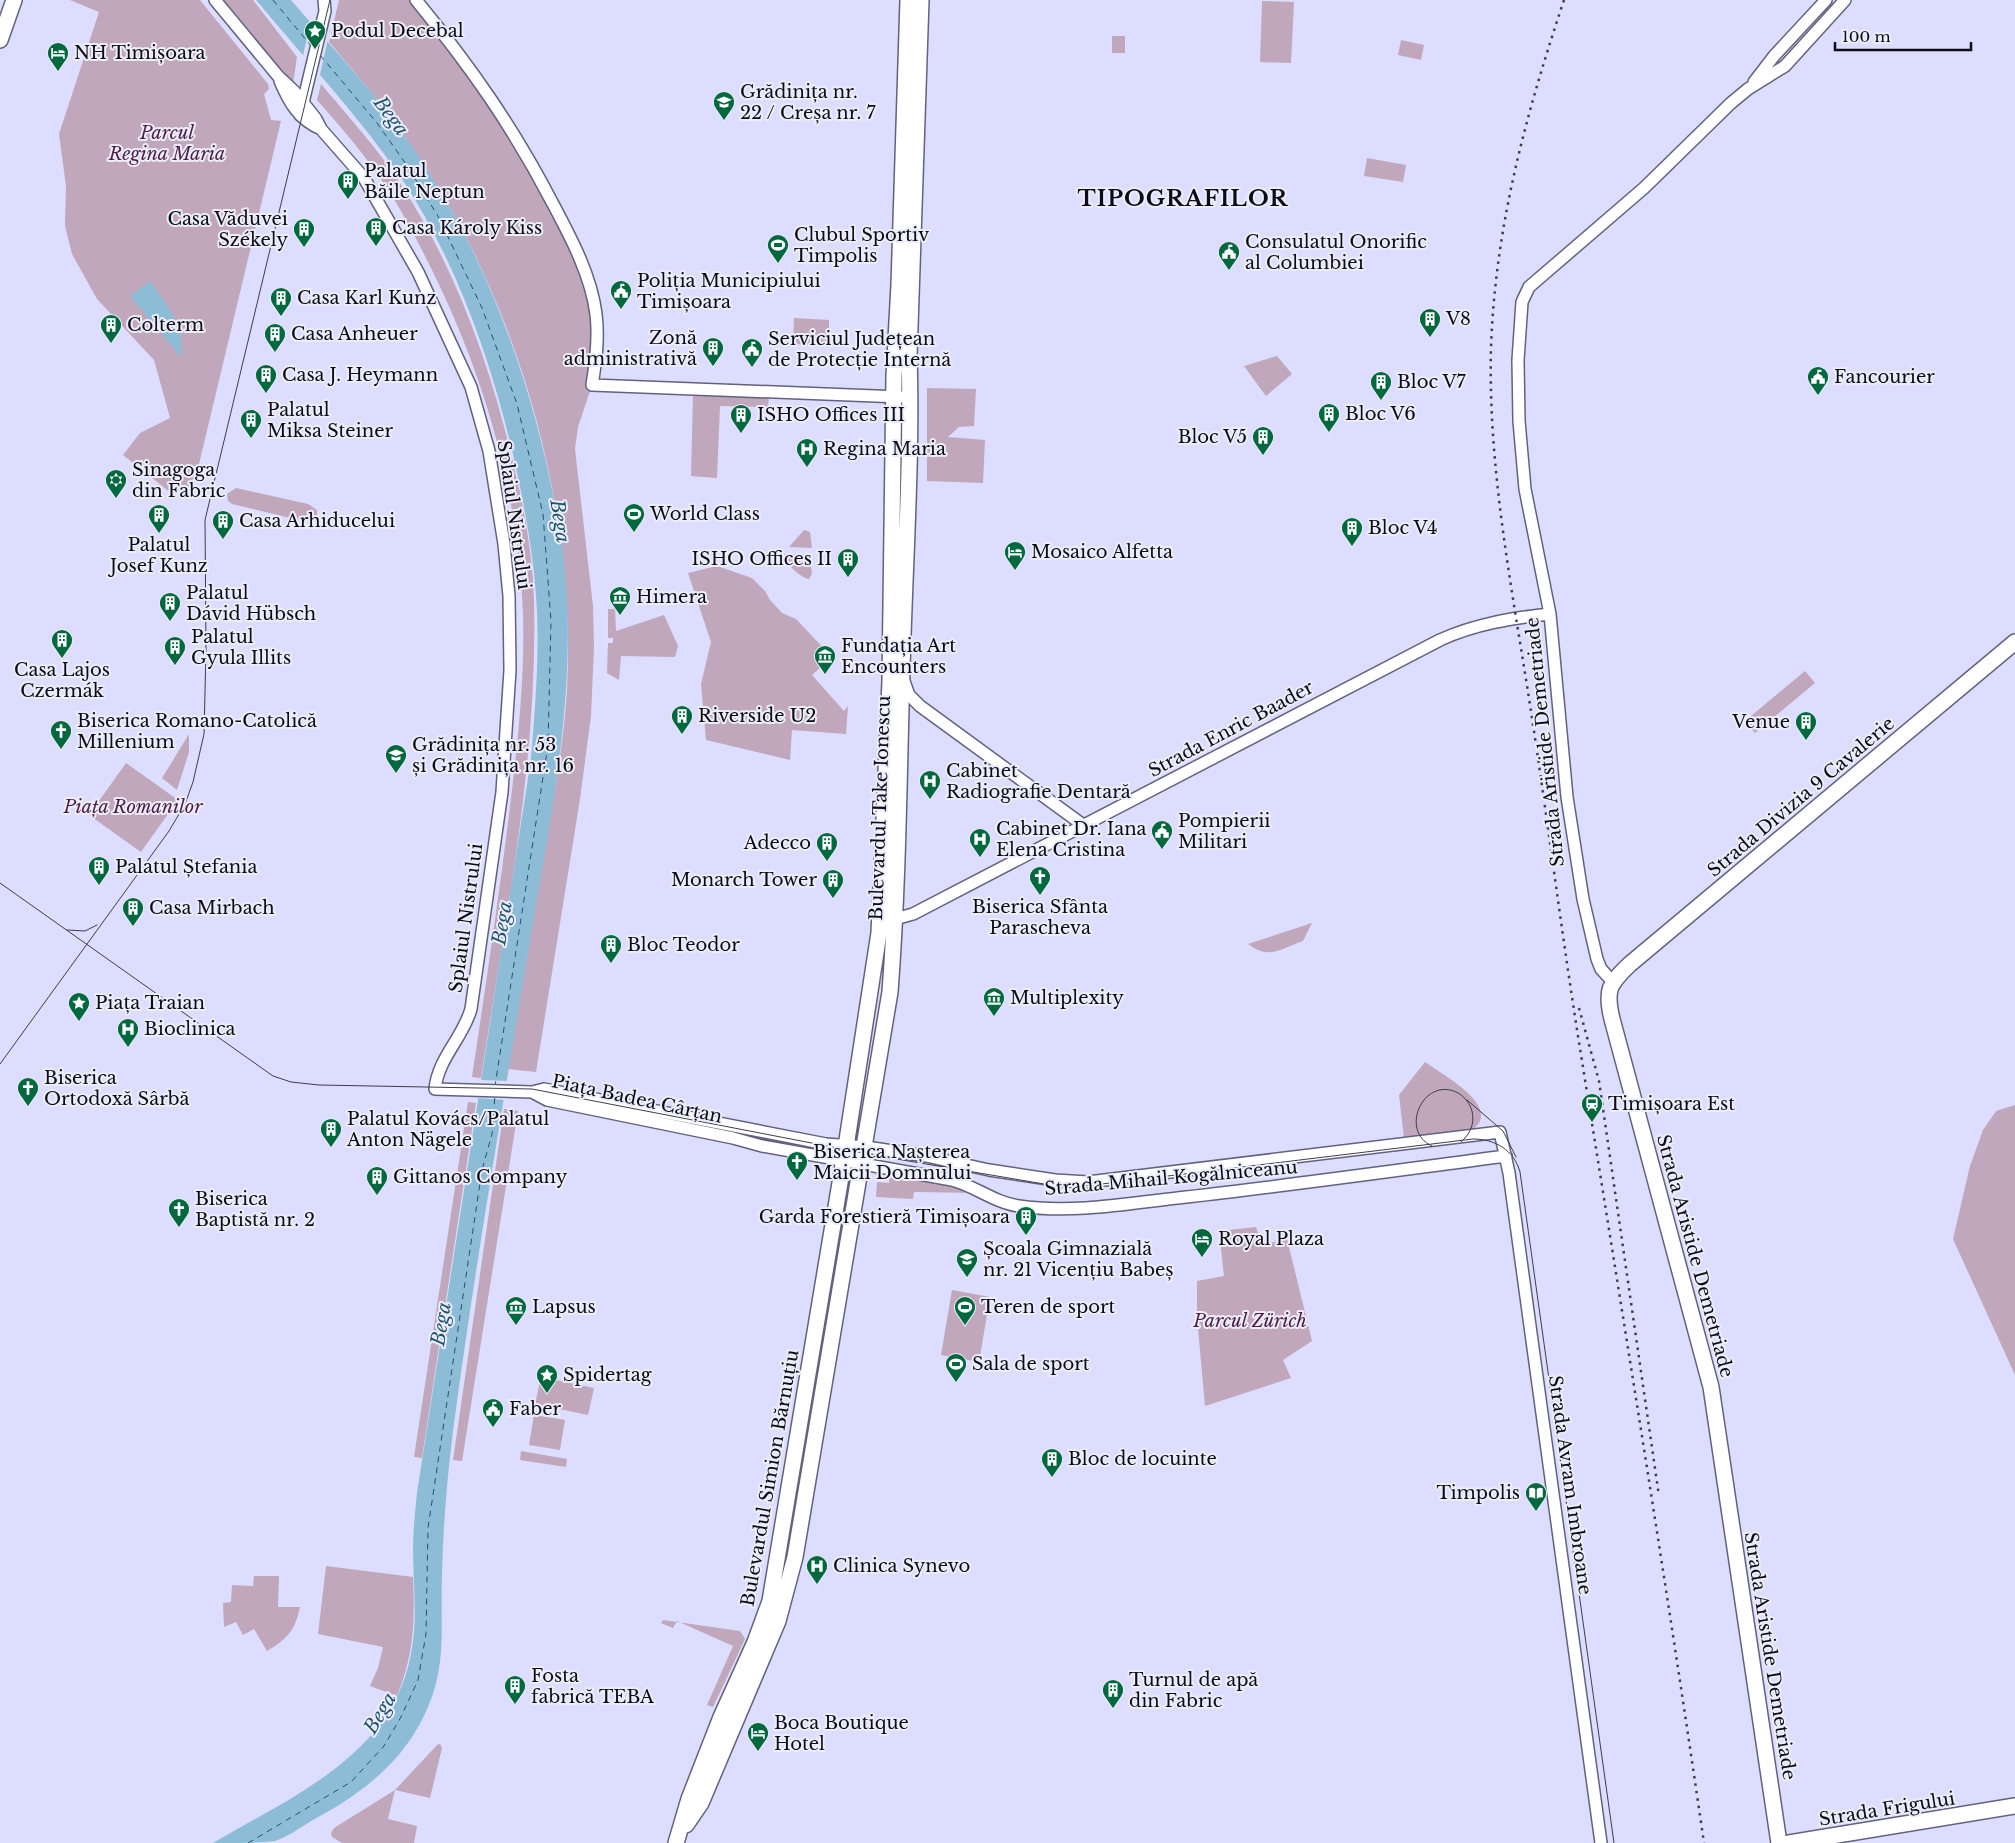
<svg xmlns="http://www.w3.org/2000/svg" width="2015" height="1843" viewBox="0 0 2015 1843" font-family="'Libre Baskerville',serif">
<style>
.green{fill:#c1a7bb}
.water{fill:#8dbcd6}
.pier{fill:#dcddff}
.lines{fill:none;stroke-linecap:round;stroke-linejoin:round}
.ferry{stroke:#1c5570;stroke-width:1;stroke-dasharray:6 5;stroke-linecap:butt}
.minor-casing{stroke:#62627f;stroke-width:14}
.major-casing{stroke:#62627f;stroke-width:18}
.minor{stroke:#fff;stroke-width:11}
.major{stroke:#fff;stroke-width:15}
.tram{stroke:#3e3d4e;stroke-width:1}
.rail{stroke:#3e3d4e;stroke-width:2.5;stroke-dasharray:2.5 5;stroke-linecap:butt}
.labels{text-anchor:middle;dominant-baseline:central;stroke-width:4;stroke-linejoin:round;paint-order:stroke}
.poi-label{font-size:18px;fill:#0c0b16;stroke:#ececfa;text-anchor:start}
.park-label{font-size:18px;font-style:italic;fill:#4d1d45;stroke:#ececfa}
.street-label{font-size:18px;fill:#0c0b16;stroke:#ececfa}
.water-label{font-size:19px;font-style:italic;fill:#1c5570;stroke:#ececfa}
.district-label{font-size:22px;font-weight:bold;letter-spacing:1px;fill:#0c0b16;stroke:#ececfa}
</style>
<rect width="100%" height="100%" fill="#dcddff"/>
<path class="green" d="M70,0H200L268,84L269,89L264,94L271,120L281,121L194,485L190,489L171,493L123,455L140,433L170,418L154,360L97,299L72,254L65,226L66,186L59,134L99,12Z
M223,0H253L297,57L293,84Z
M339,0H416L529,159L594,301L592,385L578,427L575,449L593,606L594,647L591,716L580,799L536,1072L508,1069C521,995 533,921 545,847C554,795 564,742 567,689C576,506 519,306 417,154C391,114 359,78 329,42Z
M1262,1L1294,2L1291,63L1260,62Z
M1112,36H1125V53H1112Z
M1401,40L1424,45L1421,60L1398,55Z
M321,84C348,116 377,148 400,183C457,270 492,370 515,471C525,513 533,558 534,601C538,761 505,920 481,1078L472,1077C485,990 498,903 509,815C517,749 525,681 523,614C518,490 485,377 430,266C413,232 396,199 373,168C356,144 336,122 317,100Z
M1367,158L1406,165L1403,182L1364,176Z
M794,318L829,320V345L793,344Z
M1277,356L1292,374L1266,396L1244,366Z
M927,388L976,389L974,426L959,427L948,437L985,440L983,483L927,481Z
M693,394L769,396L768,407L720,406L717,478L691,476Z
M236,488L308,504L317,510V515L310,521H303L232,504L228,501L227,494Z
M804,530L810,532L812,548L789,547Z
M784,554H809L812,574L809,579C800,578 784,562 784,554Z
M717,566L752,578L765,591L770,600L782,613L796,619L832,657L812,675L844,711L848,706L846,734L792,730L790,760L706,740L701,684L711,642L688,573Z
M608,609H615L616,631L664,615L678,646L675,657L621,656L619,680L607,673L608,643H613V638H608Z
M1805,671L1815,683L1755,733L1745,721Z
M189,734V752L177,790L162,778Z
M126,763L178,800L141,852L89,815Z
M1312,923L1303,941C1280,949 1269,960 1248,944Z
M1425,1062C1440,1073 1489,1099 1480,1121C1479,1124 1475,1127 1473,1130L1404,1138L1399,1095Z
M468,1102L476,1103L422,1458L414,1457Z
M2015,1105V1375L1953,1239L1970,1166L1983,1130L1996,1111Z
M504,1109L518,1111L462,1461L453,1460Z
M904,1174L954,1183L978,1193L914,1192L913,1199L876,1197L877,1182L889,1183L890,1177L903,1179Z
M1256,1227L1262,1245L1287,1239L1312,1341L1283,1360L1291,1378L1205,1406L1197,1317V1281L1224,1276L1219,1231Z
M952,1290L990,1297L979,1362L941,1355Z
M541,1377L594,1388L588,1415L535,1404Z
M534,1415L565,1420L560,1450L529,1445Z
M521,1451L567,1459L566,1467L520,1460Z
M326,1566L413,1577C415,1622 414,1654 397,1696L370,1686L378,1668L383,1647L318,1634Z
M254,1576H279L278,1607H300C295,1631 287,1639 267,1651L254,1629L243,1635L236,1622L224,1627L223,1603L231,1602L232,1585L253,1586Z
M663,1620L740,1631L745,1639L713,1707L707,1705L733,1646L677,1621L673,1628L661,1623Z
M438,1744L441,1745L442,1748L430,1798L395,1790L388,1819L417,1826L414,1843H342L332,1837L331,1833L334,1828L395,1790Z"/>
<path class="water" d="M256,0H291C334,50 380,98 416,152C491,264 537,396 559,527C584,672 550,817 527,959C501,1116 474,1273 453,1431C447,1479 443,1527 442,1575C440,1633 449,1673 418,1727C394,1770 354,1798 311,1821C300,1828 287,1837 275,1841C258,1843 232,1843 213,1843C298,1793 400,1752 413,1641C417,1611 413,1580 413,1550C413,1531 415,1512 417,1493L531,759C535,711 539,661 537,612C535,563 526,515 516,467C493,366 459,266 402,179C359,116 305,59 256,0Z
M185 154a7 7 0 1 1 14 0a7 7 0 1 1-14 0Z
M150,281C167,305 185,326 181,357L130,296Z"/>
<path class="pier" d="M311,20L328,39L319,79L302,60Z
M480,1080L509,1081L506,1100L477,1098Z"/>
<g class="lines">
<path class="ferry" d="M273,0L312,47
M320,55L377,123L408,167L439,218L482,308L517,404L543,514L551,621L548,745L495,1086
M248,1843L351,1782L384,1746L401,1717L418,1680L426,1634L428,1528L482,1170L492,1134L495,1095"/>
<g class="minor-casing">
<path id="minor" d="M215,0L278,76L294,91L316,119L321,129L364,178L418,272L471,387L489,451L504,544L509,596L510,670L502,792L471,1009C463,1038 438,1058 435,1089L532,1092L544,1089L826,1144L866,1147L926,1156L989,1170L1055,1180L1088,1182L1500,1132L1509,1173L1601,1843
M416,0C471,67 513,127 553,204C571,238 591,275 596,314C599,338 596,361 592,385L901,397
M280,81C289,102 299,120 321,129
M1754,82L1774,56L1826,0
M300,115L325,11L324,0
M904,681L909,695L920,706L1083,825
M887,918L895,919L913,914L1440,640C1475,624 1512,618 1550,614
M1613,982L1601,969L1597,959L1583,899L1567,797L1550,614L1525,489L1519,421L1518,360L1522,302L1529,287L1644,188L1731,103L1748,89L1785,66L1845,0
M532,1092L547,1100L733,1138L762,1146L952,1180C975,1186 995,1203 1019,1206C1074,1214 1131,1203 1186,1197C1293,1185 1399,1170 1506,1156"/>
</g>
<g class="major-casing">
<path id="major" d="M0,40L14,0
M686,1825L701,1803L778,1621L795,1557L890,992C899,874 899,755 903,636C906,543 912,449 909,356L921,0
M676,1843L689,1799L721,1717L755,1642L770,1601L845,1153L879,933L890,681L894,376L899,285L908,0
M1779,1843L1711,1387L1612,1019C1605,990 1609,984 1630,964L2015,642
M1789,1843L2015,1806"/>
</g>
<use href="#minor" class="minor"/>
<use href="#major" class="major"/>
<path class="tram" d="M0,883L273,1076L291,1082L319,1085L532,1089L879,1156L1050,1185L1077,1187L1473,1139C1495,1139 1514,1150 1520,1172L1614,1843
M67,930L85,931L97,925
M0,1064L169,831L185,804L193,782L204,734L206,650L205,520L330,0
M1467,1100L1503,1131L1516,1157
M1432,1146C1398,1131 1424,1075 1458,1093C1465,1097 1470,1104 1472,1111C1475,1124 1470,1134 1461,1142"/>
<path class="rail" d="M1564,0C1526,114 1495,227 1491,348C1488,464 1510,578 1528,692C1546,807 1560,922 1578,1036C1621,1305 1665,1574 1704,1843
M1579,1008L1599,1081L1659,1496"/>
</g>
<defs>
<g id="sight-pin" transform="scale(1.125)"><path d="M0 17L-7.5 6A9.5 9.5 0 1 1 7.5 6Z" fill="#00683e" stroke="#ececfa"/><path d="M0-6L1.8-2.2L6-1.7L2.9 1.2L3.7 5.4L0 3.3L-3.7 5.4L-2.9 1.2L-6-1.7L-1.8-2.2Z" fill="#fff"/></g>
<g id="hotel-pin" transform="scale(1.125)"><path d="M0 17L-7.5 6A9.5 9.5 0 1 1 7.5 6Z" fill="#00683e" stroke="#ececfa"/><path d="M-6-4.5h1.5V1H6V5H4.5V3h-9V5H-6ZM-4 0a1.8 1.8 0 1 1 3.6 0ZM.5 0V-2.5h3Q6-2.5 6 0Z" fill="#fff"/></g>
<g id="school-pin" transform="scale(1.125)"><path d="M0 17L-7.5 6A9.5 9.5 0 1 1 7.5 6Z" fill="#00683e" stroke="#ececfa"/><path d="M0-5L7-2L0 1L-7-2ZM-4 1L0 2.5L4 1V4Q0 6-4 4Z" fill="#fff"/></g>
<g id="building-pin" transform="scale(1.125)"><path d="M0 17L-7.5 6A9.5 9.5 0 1 1 7.5 6Z" fill="#00683e" stroke="#ececfa"/><path d="M-4-6H4V6H1V3H-1V6H-4ZM-2.5-4.3h1.7v1.8h-1.7ZM.8-4.3h1.7v1.8H.8ZM-2.5-1h1.7V.8h-1.7ZM.8-1h1.7V.8H.8Z" fill="#fff"/></g>
<g id="stadium-pin" transform="scale(1.125)"><path d="M0 17L-7.5 6A9.5 9.5 0 1 1 7.5 6Z" fill="#00683e" stroke="#ececfa"/><path d="M0-5a6.5 5 0 1 0 0 10a6.5 5 0 1 0 0-10ZM-3.5-1.8h7v3.6h-7Z" fill="#fff"/></g>
<g id="civic-pin" transform="scale(1.125)"><path d="M0 17L-7.5 6A9.5 9.5 0 1 1 7.5 6Z" fill="#00683e" stroke="#ececfa"/><path d="M-.6-6.5H3V-4.5H.6V-3L4-1V1h2V6H-6V1h2V-1L-.6-3ZM-1.2 2.5V6h2.4V2.5Z" fill="#fff"/></g>
<g id="hospital-pin" transform="scale(1.125)"><path d="M0 17L-7.5 6A9.5 9.5 0 1 1 7.5 6Z" fill="#00683e" stroke="#ececfa"/><path d="M-5-5h3v3.5h4V-5h3V5h-3V1.5h-4V5h-3Z" fill="#fff"/></g>
<g id="synagogue-pin" transform="scale(1.125)"><path d="M0 17L-7.5 6A9.5 9.5 0 1 1 7.5 6Z" fill="#00683e" stroke="#ececfa"/><path d="M0-6.5L5.6 3.2H-5.6ZM0 6.5L5.6-3.2H-5.6Z" fill="#fff"/></g>
<g id="museum-pin" transform="scale(1.125)"><path d="M0 17L-7.5 6A9.5 9.5 0 1 1 7.5 6Z" fill="#00683e" stroke="#ececfa"/><path d="M0-6L6-3V-2H-6V-3ZM-5-1h2V3h-2ZM-1-1h2V3h-2ZM3-1h2V3H3ZM-6 4H6V6H-6Z" fill="#fff"/></g>
<g id="church-pin" transform="scale(1.125)"><path d="M0 17L-7.5 6A9.5 9.5 0 1 1 7.5 6Z" fill="#00683e" stroke="#ececfa"/><path d="M-1.2-6h2.4v3.5h3.3v2.4h-3.3V6h-2.4V-.1h-3.3v-2.4h3.3Z" fill="#fff"/></g>
<g id="station-pin" transform="scale(1.125)"><path d="M0 17L-7.5 6A9.5 9.5 0 1 1 7.5 6Z" fill="#00683e" stroke="#ececfa"/><path d="M-3-6H3Q5-6 5-4V2Q5 4 3 4L4.5 6H3L1.5 4h-3L-3 6H-4.5L-3 4Q-5 4-5 2V-4Q-5-6-3-6ZM-3.5-4v3h7v-3ZM-3.5 1v1.5H-2V1ZM2 1v1.5H3.5V1Z" fill="#fff"/></g>
<g id="library-pin" transform="scale(1.125)"><path d="M0 17L-7.5 6A9.5 9.5 0 1 1 7.5 6Z" fill="#00683e" stroke="#ececfa"/><path d="M-6-4Q-3-5.5-.7-3.5V5Q-3 3-6 4ZM6-4Q3-5.5 .7-3.5V5Q3 3 6 4Z" fill="#fff"/></g>
</defs>
<g fill-rule="evenodd">
<use href="#sight-pin" x="315" y="31"/>
<use href="#hotel-pin" x="58" y="53"/>
<use href="#school-pin" x="724" y="102"/>
<use href="#building-pin" x="348" y="181"/>
<use href="#building-pin" x="376" y="228"/>
<use href="#building-pin" x="304" y="229"/>
<use href="#stadium-pin" x="778" y="245"/>
<use href="#civic-pin" x="1229" y="252"/>
<use href="#civic-pin" x="621" y="291"/>
<use href="#building-pin" x="281" y="298"/>
<use href="#building-pin" x="1430" y="319"/>
<use href="#building-pin" x="111" y="325"/>
<use href="#building-pin" x="275" y="334"/>
<use href="#building-pin" x="713" y="348"/>
<use href="#civic-pin" x="752" y="349"/>
<use href="#building-pin" x="266" y="375"/>
<use href="#civic-pin" x="1818" y="377"/>
<use href="#building-pin" x="1381" y="382"/>
<use href="#building-pin" x="1329" y="414"/>
<use href="#building-pin" x="741" y="415"/>
<use href="#building-pin" x="251" y="420"/>
<use href="#building-pin" x="1263" y="437"/>
<use href="#hospital-pin" x="807" y="449"/>
<use href="#synagogue-pin" x="116" y="480"/>
<use href="#stadium-pin" x="634" y="514"/>
<use href="#building-pin" x="159" y="515"/>
<use href="#building-pin" x="223" y="521"/>
<use href="#building-pin" x="1352" y="528"/>
<use href="#hotel-pin" x="1015" y="552"/>
<use href="#building-pin" x="848" y="559"/>
<use href="#museum-pin" x="620" y="597"/>
<use href="#building-pin" x="170" y="603"/>
<use href="#building-pin" x="62" y="640"/>
<use href="#building-pin" x="175" y="647"/>
<use href="#museum-pin" x="825" y="656"/>
<use href="#building-pin" x="682" y="716"/>
<use href="#building-pin" x="1806" y="722"/>
<use href="#church-pin" x="61" y="731"/>
<use href="#school-pin" x="396" y="755"/>
<use href="#hospital-pin" x="930" y="781"/>
<use href="#civic-pin" x="1162" y="831"/>
<use href="#hospital-pin" x="980" y="839"/>
<use href="#building-pin" x="827" y="843"/>
<use href="#building-pin" x="99" y="867"/>
<use href="#church-pin" x="1040" y="877"/>
<use href="#building-pin" x="833" y="880"/>
<use href="#building-pin" x="133" y="908"/>
<use href="#building-pin" x="611" y="945"/>
<use href="#museum-pin" x="994" y="998"/>
<use href="#sight-pin" x="79" y="1003"/>
<use href="#hospital-pin" x="128" y="1029"/>
<use href="#church-pin" x="28" y="1088"/>
<use href="#station-pin" x="1592" y="1104"/>
<use href="#building-pin" x="331" y="1129"/>
<use href="#church-pin" x="797" y="1162"/>
<use href="#building-pin" x="377" y="1177"/>
<use href="#church-pin" x="179" y="1209"/>
<use href="#building-pin" x="1026" y="1217"/>
<use href="#hotel-pin" x="1202" y="1239"/>
<use href="#school-pin" x="967" y="1259"/>
<use href="#museum-pin" x="516" y="1307"/>
<use href="#stadium-pin" x="965" y="1307"/>
<use href="#stadium-pin" x="956" y="1364"/>
<use href="#sight-pin" x="547" y="1375"/>
<use href="#civic-pin" x="493" y="1409"/>
<use href="#building-pin" x="1052" y="1459"/>
<use href="#library-pin" x="1536" y="1493"/>
<use href="#hospital-pin" x="817" y="1566"/>
<use href="#building-pin" x="515" y="1686"/>
<use href="#building-pin" x="1113" y="1690"/>
<use href="#hotel-pin" x="758" y="1733"/>
</g>
<g class="labels">
<g class="poi-label">
<text x="331" y="31">Podul Decebal</text>
<text x="74" y="53">NH Timișoara</text>
<text x="740" y="92">Grădinița nr.<tspan x="740" dy="21">22 / Creșa nr. 7</tspan></text>
<text x="364" y="171">Palatul<tspan x="364" dy="21">Băile Neptun</tspan></text>
<text x="288" y="219" text-anchor="end">Casa Văduvei<tspan x="288" dy="21">Székely</tspan></text>
<text x="392" y="228">Casa Károly Kiss</text>
<text x="794" y="235">Clubul Sportiv<tspan x="794" dy="21">Timpolis</tspan></text>
<text x="1245" y="242">Consulatul Onorific<tspan x="1245" dy="21">al Columbiei</tspan></text>
<text x="637" y="281">Poliția Municipiului<tspan x="637" dy="21">Timișoara</tspan></text>
<text x="297" y="298">Casa Karl Kunz</text>
<text x="1446" y="319">V8</text>
<text x="127" y="325">Colterm</text>
<text x="291" y="334">Casa Anheuer</text>
<text x="697" y="338" text-anchor="end">Zonă<tspan x="697" dy="21">administrativă</tspan></text>
<text x="768" y="339">Serviciul Județean<tspan x="768" dy="21">de Protecție Internă</tspan></text>
<text x="282" y="375">Casa J. Heymann</text>
<text x="1834" y="377">Fancourier</text>
<text x="1397" y="382">Bloc V7</text>
<text x="267" y="410">Palatul<tspan x="267" dy="21">Miksa Steiner</tspan></text>
<text x="1345" y="414">Bloc V6</text>
<text x="757" y="415">ISHO Offices III</text>
<text x="1247" y="437" text-anchor="end">Bloc V5</text>
<text x="823" y="449">Regina Maria</text>
<text x="132" y="470">Sinagoga<tspan x="132" dy="21">din Fabric</tspan></text>
<text x="650" y="514">World Class</text>
<text x="239" y="521">Casa Arhiducelui</text>
<text x="1368" y="528">Bloc V4</text>
<text x="159" y="545" text-anchor="middle">Palatul<tspan x="159" dy="21">Josef Kunz</tspan></text>
<text x="1031" y="552">Mosaico Alfetta</text>
<text x="832" y="559" text-anchor="end">ISHO Offices II</text>
<text x="186" y="593">Palatul<tspan x="186" dy="21">Dávid Hübsch</tspan></text>
<text x="636" y="597">Himera</text>
<text x="191" y="637">Palatul<tspan x="191" dy="21">Gyula Illits</tspan></text>
<text x="841" y="646">Fundația Art<tspan x="841" dy="21">Encounters</tspan></text>
<text x="62" y="670" text-anchor="middle">Casa Lajos<tspan x="62" dy="21">Czermák</tspan></text>
<text x="698" y="716">Riverside U2</text>
<text x="77" y="721">Biserica Romano-Catolică<tspan x="77" dy="21">Millenium</tspan></text>
<text x="1790" y="722" text-anchor="end">Venue</text>
<text x="412" y="745">Grădinița nr. 53<tspan x="412" dy="21">și Grădinița nr. 16</tspan></text>
<text x="946" y="771">Cabinet<tspan x="946" dy="21">Radiografie Dentară</tspan></text>
<text x="1178" y="821">Pompierii<tspan x="1178" dy="21">Militari</tspan></text>
<text x="996" y="829">Cabinet Dr. Iana<tspan x="996" dy="21">Elena Cristina</tspan></text>
<text x="811" y="843" text-anchor="end">Adecco</text>
<text x="115" y="867">Palatul Ștefania</text>
<text x="817" y="880" text-anchor="end">Monarch Tower</text>
<text x="1040" y="907" text-anchor="middle">Biserica Sfânta<tspan x="1040" dy="21">Parascheva</tspan></text>
<text x="149" y="908">Casa Mirbach</text>
<text x="627" y="945">Bloc Teodor</text>
<text x="1010" y="998">Multiplexity</text>
<text x="95" y="1003">Piața Traian</text>
<text x="144" y="1029">Bioclinica</text>
<text x="44" y="1078">Biserica<tspan x="44" dy="21">Ortodoxă Sârbă</tspan></text>
<text x="1608" y="1104">Timișoara Est</text>
<text x="347" y="1119">Palatul Kovács/Palatul<tspan x="347" dy="21">Anton Nägele</tspan></text>
<text x="813" y="1152">Biserica Nașterea<tspan x="813" dy="21">Maicii Domnului</tspan></text>
<text x="393" y="1177">Gittanos Company</text>
<text x="195" y="1199">Biserica<tspan x="195" dy="21">Baptistă nr. 2</tspan></text>
<text x="1010" y="1217" text-anchor="end">Garda Forestieră Timișoara</text>
<text x="1218" y="1239">Royal Plaza</text>
<text x="983" y="1249">Școala Gimnazială<tspan x="983" dy="21">nr. 21 Vicențiu Babeș</tspan></text>
<text x="532" y="1307">Lapsus</text>
<text x="981" y="1307">Teren de sport</text>
<text x="972" y="1364">Sala de sport</text>
<text x="563" y="1375">Spidertag</text>
<text x="509" y="1409">Faber</text>
<text x="1068" y="1459">Bloc de locuinte</text>
<text x="1520" y="1493" text-anchor="end">Timpolis</text>
<text x="833" y="1566">Clinica Synevo</text>
<text x="531" y="1676">Fosta<tspan x="531" dy="21">fabrică TEBA</tspan></text>
<text x="1129" y="1680">Turnul de apă<tspan x="1129" dy="21">din Fabric</tspan></text>
<text x="774" y="1723">Boca Boutique<tspan x="774" dy="21">Hotel</tspan></text>
</g>
<g class="park-label">
<text x="167" y="133">Parcul<tspan x="167" dy="21">Regina Maria</tspan></text>
<text x="133" y="807">Piața Romanilor</text>
<text x="1250" y="1321">Parcul Zürich</text>
</g>
<g class="street-label">
<text transform="translate(514 515) rotate(82)">Splaiul Nistrului</text>
<text transform="translate(1231 729) rotate(-28)">Strada Enric Baader</text>
<text transform="translate(1545 742) rotate(-96)">Strada Aristide Demetriade</text>
<text transform="translate(1801 797) rotate(-40)">Strada Divizia 9 Cavalerie</text>
<text transform="translate(880 808) rotate(-88)">Bulevardul Take Ionescu</text>
<text transform="translate(466 918) rotate(-82)">Splaiul Nistrului</text>
<text transform="translate(637 1099) rotate(12)">Piața Badea Cârțan</text>
<text transform="translate(1171 1178) rotate(-5)">Strada Mihail Kogălniceanu</text>
<text transform="translate(1695 1256) rotate(75)">Strada Aristide Demetriade</text>
<text transform="translate(770 1478) rotate(-80)">Bulevardul Simion Bărnuțiu</text>
<text transform="translate(1570 1485) rotate(82)">Strada Avram Imbroane</text>
<text transform="translate(1770 1656) rotate(81)">Strada Aristide Demetriade</text>
<text transform="translate(1887 1809) rotate(-9)">Strada Frigului</text>
</g>
<g class="water-label">
<text transform="translate(391 116) rotate(53)">Bega</text>
<text transform="translate(560 521) rotate(81)">Bega</text>
<text transform="translate(502 923) rotate(-81)">Bega</text>
<text transform="translate(441 1324) rotate(-81)">Bega</text>
<text transform="translate(380 1713) rotate(-59)">Bega</text>
</g>
<g class="district-label">
<text x="1183" y="198">TIPOGRAFILOR</text>
</g>
</g>
<path d="M1835 42v8h136v-8" fill="none" stroke="#0c0b16" stroke-width="2.5"/>
<text x="1842" y="42" font-size="15" fill="#0c0b16" stroke="#ececfa" stroke-width="4" paint-order="stroke">100 m</text>
</svg>
